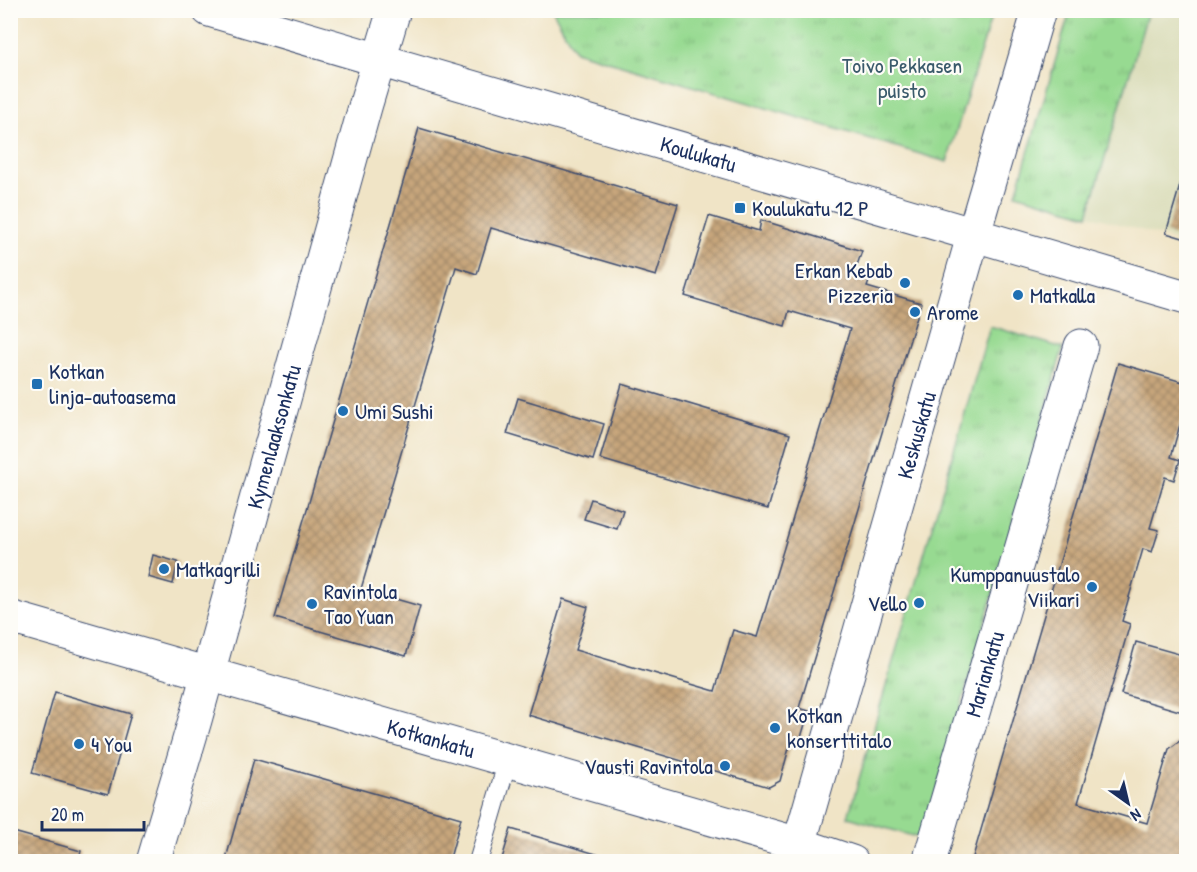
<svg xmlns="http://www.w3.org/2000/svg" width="1197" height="872" viewBox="0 0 1197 872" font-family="'Patrick Hand',sans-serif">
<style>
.built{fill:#dcdebc}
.park{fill:url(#park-tufts);stroke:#598478;stroke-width:1.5}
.building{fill:url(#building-cross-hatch)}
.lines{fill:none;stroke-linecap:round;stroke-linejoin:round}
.lane-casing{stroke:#3b4a6e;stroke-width:20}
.street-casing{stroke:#3b4a6e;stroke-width:35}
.secondary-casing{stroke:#3b4a6e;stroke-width:35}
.lane{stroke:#fff;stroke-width:18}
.street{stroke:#fff;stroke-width:33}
.secondary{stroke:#fff;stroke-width:33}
.poi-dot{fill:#1f6fb2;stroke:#fdfcf7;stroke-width:2}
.labels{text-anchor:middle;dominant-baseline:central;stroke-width:4.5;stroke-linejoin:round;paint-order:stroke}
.park-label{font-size:22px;fill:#3a5a6b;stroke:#fdfcf7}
.street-label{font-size:22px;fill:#1b2f5e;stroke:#fdfcf7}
.poi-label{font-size:22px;fill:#1b2f5e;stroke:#fdfcf7;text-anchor:start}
</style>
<defs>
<pattern id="park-tufts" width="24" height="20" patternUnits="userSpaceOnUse" patternTransform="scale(1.5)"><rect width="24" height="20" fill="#97da91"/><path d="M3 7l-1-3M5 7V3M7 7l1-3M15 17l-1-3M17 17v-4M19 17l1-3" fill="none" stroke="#82bb7f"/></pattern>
<pattern id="building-cross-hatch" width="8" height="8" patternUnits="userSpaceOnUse" patternTransform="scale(1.5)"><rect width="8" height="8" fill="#c7a67c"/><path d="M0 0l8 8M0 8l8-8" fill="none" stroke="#a18869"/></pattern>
</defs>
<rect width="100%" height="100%" fill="#fdfcf7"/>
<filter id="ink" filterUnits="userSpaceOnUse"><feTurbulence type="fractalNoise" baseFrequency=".0167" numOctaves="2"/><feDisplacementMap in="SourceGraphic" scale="12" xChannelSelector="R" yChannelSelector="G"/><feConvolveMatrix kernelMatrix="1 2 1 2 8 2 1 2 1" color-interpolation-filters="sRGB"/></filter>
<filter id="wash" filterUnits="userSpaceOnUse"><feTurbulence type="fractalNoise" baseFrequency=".008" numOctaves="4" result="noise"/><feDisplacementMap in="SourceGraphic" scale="24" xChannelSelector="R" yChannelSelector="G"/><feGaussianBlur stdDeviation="1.35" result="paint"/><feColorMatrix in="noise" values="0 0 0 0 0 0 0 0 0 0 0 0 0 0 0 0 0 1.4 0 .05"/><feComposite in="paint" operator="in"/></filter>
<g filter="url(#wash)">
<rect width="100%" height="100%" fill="#f0e4c6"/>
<path class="built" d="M1149,11H1186V243L1088,215Z"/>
<path class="park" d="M553,11H993L947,162L575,51Z
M1070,11H1148L1088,215L1016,194Z
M990,326L1063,348L923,839L848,817Z"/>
<g id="blocks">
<path class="building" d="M419,128L678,204L656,276L491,228L477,274L456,267L361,589L420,606L406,656L275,618Z
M1186,165V239L1166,233Z
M709,216L759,231L761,220L862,251L855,271L871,276L867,287L921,303L799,708L809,711L799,744L791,741L780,781L769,787L528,715L563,599L588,607L575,650L715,691L733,630L757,637L850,329L789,311L785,326L685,296Z
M1118,363L1186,383V423L1181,421L1171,457L1180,460L1174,480L1165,477L1150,528L1159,530L1152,552L1143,549L1122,621L1130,624L1078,803L1147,823L1169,749L1184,738L1186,739V862H987L973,857Z
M622,384L790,434L768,509L600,459Z
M518,398L604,424L593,460L507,434Z
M591,499L623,510L617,529L584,519Z
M153,555L178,562L173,584L148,577Z
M1136,642L1186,656V713L1121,694Z
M55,692L131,714L108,794L32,773Z
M254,759L461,818L449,862H225Z
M511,829L620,861V862H501Z
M10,831L81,851L78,862H10Z"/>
</g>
</g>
<g filter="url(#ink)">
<use href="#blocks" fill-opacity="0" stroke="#3b4a6e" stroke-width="1.5"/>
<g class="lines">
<g class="lane-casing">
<path id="lane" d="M478,862L508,760"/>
</g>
<g class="street-casing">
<g id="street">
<path d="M974,233L1039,10"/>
<path id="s1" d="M10,617L799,844"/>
<path id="s2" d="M153,862L195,720L365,107L394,10"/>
<path id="s3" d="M929,862L1081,346"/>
</g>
</g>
<g class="secondary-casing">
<g id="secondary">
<path id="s4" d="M209,10L1186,297"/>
<path d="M799,844L852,862"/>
<path id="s5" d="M794,862L974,233"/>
</g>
</g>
<use href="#lane" class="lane"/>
<use href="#street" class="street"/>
<use href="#secondary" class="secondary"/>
</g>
</g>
<g class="poi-dot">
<rect x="734" y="202" width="12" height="12" rx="3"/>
<circle cx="905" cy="283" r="6"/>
<circle cx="1018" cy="295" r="6"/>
<circle cx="915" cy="312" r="6"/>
<rect x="31" y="378" width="12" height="12" rx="3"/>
<circle cx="343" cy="411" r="6"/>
<circle cx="164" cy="569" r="6"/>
<circle cx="1092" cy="587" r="6"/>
<circle cx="919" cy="603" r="6"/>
<circle cx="312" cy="604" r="6"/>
<circle cx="775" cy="728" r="6"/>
<circle cx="79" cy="744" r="6"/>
<circle cx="725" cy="766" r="6"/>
</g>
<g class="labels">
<g class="park-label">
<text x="902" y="65">Toivo Pekkasen<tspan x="902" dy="25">puisto</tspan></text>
</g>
<g class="street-label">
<text stroke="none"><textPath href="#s4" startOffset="510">Koulukatu</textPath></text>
<text stroke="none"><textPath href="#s2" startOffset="442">Kymenlaaksonkatu</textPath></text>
<text stroke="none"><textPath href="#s5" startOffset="444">Keskuskatu</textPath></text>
<text stroke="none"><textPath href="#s3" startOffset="196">Mariankatu</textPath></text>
<text stroke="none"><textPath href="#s1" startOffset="438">Kotkankatu</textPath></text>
</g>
<g class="poi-label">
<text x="752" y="208">Koulukatu 12 P</text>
<text x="893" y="270" text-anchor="end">Erkan Kebab<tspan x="893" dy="25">Pizzeria</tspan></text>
<text x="1030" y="295">Matkalla</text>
<text x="927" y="312">Arome</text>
<text x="49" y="371">Kotkan<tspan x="49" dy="25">linja-autoasema</tspan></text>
<text x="355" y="411">Umi Sushi</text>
<text x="176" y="569">Matkagrilli</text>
<text x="1080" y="574" text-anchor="end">Kumppanuustalo<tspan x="1080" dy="25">Viikari</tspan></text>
<text x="324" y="591">Ravintola<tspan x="324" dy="25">Tao Yuan</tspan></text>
<text x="907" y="603" text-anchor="end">Vello</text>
<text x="787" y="715">Kotkan<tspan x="787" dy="25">konserttitalo</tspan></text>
<text x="91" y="744">4 You</text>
<text x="713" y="766" text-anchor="end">Vausti Ravintola</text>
</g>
</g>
<rect width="1197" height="872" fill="none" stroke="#fdfcf7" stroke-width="36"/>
<g transform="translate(1128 803) rotate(146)" stroke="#fdfcf7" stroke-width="4.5" paint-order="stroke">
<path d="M0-4.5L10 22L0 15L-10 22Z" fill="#1b2f5e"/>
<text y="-9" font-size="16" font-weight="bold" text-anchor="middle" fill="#1b2f5e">N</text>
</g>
<path d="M42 821v9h102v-9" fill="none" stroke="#1b2f5e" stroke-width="3"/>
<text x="51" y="821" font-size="18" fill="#1b2f5e" stroke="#fdfcf7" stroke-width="4.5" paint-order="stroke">20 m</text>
</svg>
